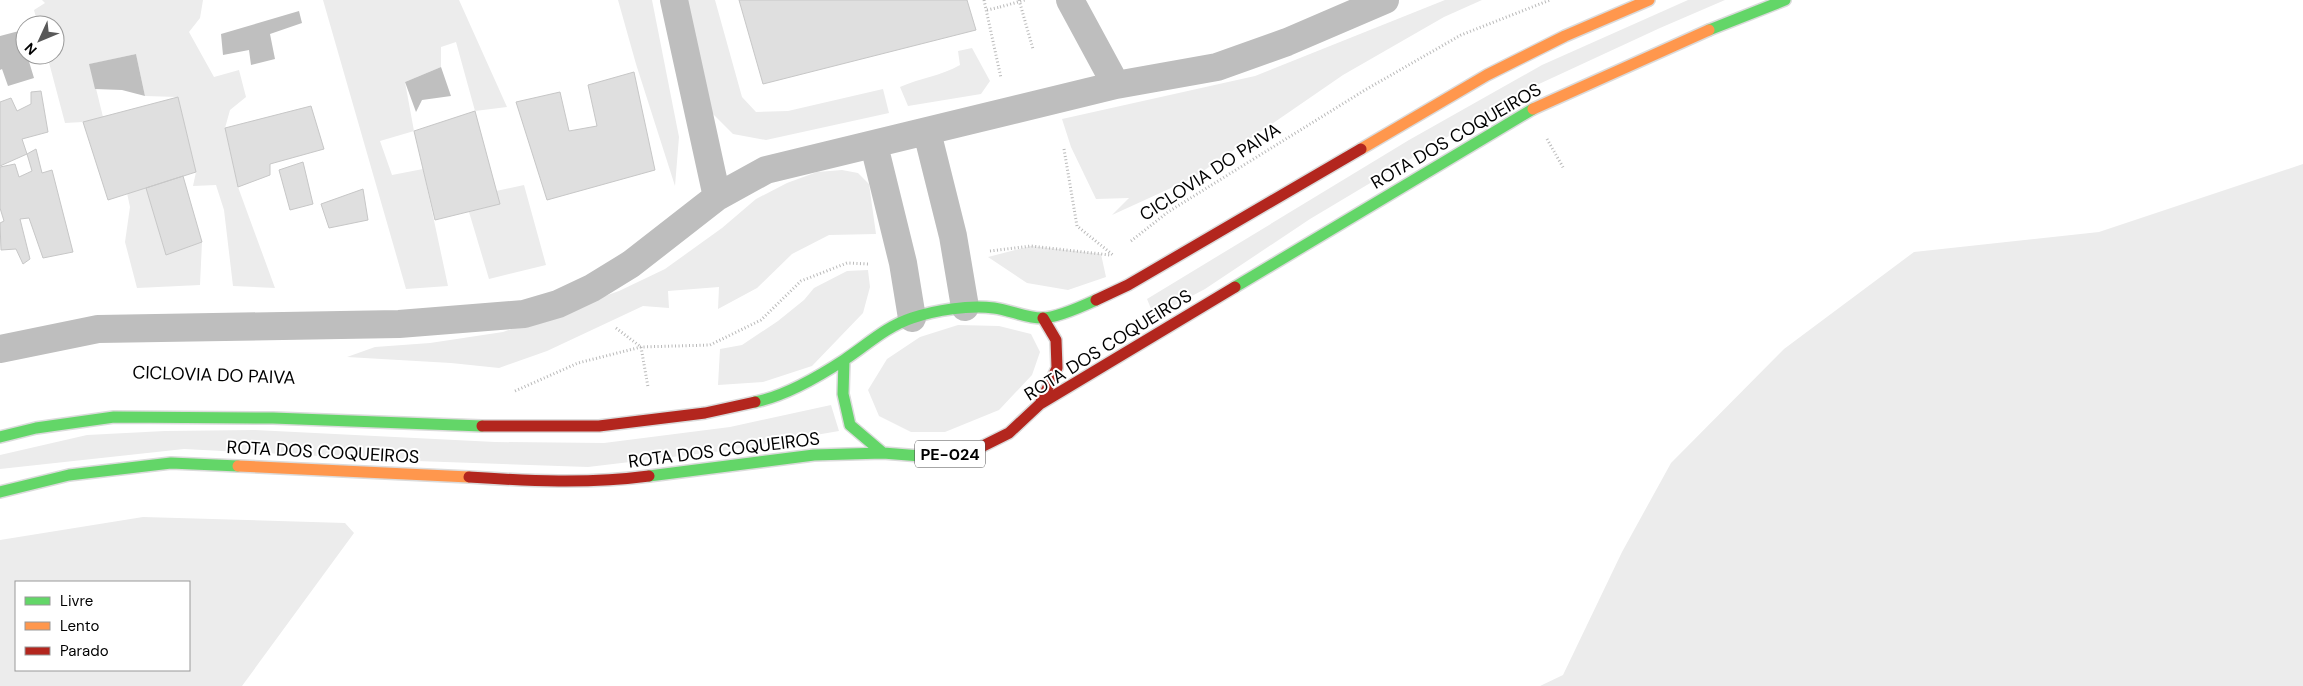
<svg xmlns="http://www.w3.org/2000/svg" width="2303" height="686" viewBox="0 0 2303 686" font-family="'DM Sans',sans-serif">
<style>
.green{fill:#ececec;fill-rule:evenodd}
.water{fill:#bfbfbf}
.building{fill:#dfdfdf;stroke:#c7c7c7}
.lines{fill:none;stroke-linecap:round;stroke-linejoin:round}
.fast-casing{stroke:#dbdbdb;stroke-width:14}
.slow-casing{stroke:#dbdbdb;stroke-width:14}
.jam-casing{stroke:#dbdbdb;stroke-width:14}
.path{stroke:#b9b9b9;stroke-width:3;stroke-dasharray:1 2.5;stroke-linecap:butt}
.street{stroke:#bebebe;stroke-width:28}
.fast{stroke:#63d668;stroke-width:11}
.slow{stroke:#ff974d;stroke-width:11}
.jam{stroke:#b3261e;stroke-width:11}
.path-bridge{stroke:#b9b9b9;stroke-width:3;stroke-dasharray:1 2.5;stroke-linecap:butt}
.labels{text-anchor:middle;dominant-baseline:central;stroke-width:4;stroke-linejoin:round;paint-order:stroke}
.shield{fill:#fff;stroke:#4c4c4c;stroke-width:1}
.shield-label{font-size:16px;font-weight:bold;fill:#000}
.street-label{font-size:18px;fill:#000;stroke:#fff}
</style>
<rect width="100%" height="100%" fill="#fff"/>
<path class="green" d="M42,0H203L200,18L189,32L214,77L239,70L246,97L230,110L225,128L238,187L275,288L233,286L224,210L216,185L193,186L196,172L178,97L145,96L136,54L90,64L103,117L83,122L65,123L47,55H55V25H38L34,10L45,3Z
M323,0H459L507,107L475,111L456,42L441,47V67L405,82L414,131L380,141L392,175L423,169L448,286L406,289Z
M618,0H652L679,137L675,186L636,64Z
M687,0H715L742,97L756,112L788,111L883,89L889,113L766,140L733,134L712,113Z
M1445,0H1482L1444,17L1343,75L1193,178L1112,215L1129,198L1096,199L1071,147L1062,119L1255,76Z
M1688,0H1725L1660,28L1526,90L1310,219L1205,289L1154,316L1147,299L1409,140L1542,65Z
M972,48L990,81L981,94L908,106L900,87C920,78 941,76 960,65L958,51Z
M2303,164V686H1540L1563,675L1622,552L1671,463L1784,349L1914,252L2099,232Z
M842,170L858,173L869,184L876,234L829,235L792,254L757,288L718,309L719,287L668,291L669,308L643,306L547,351L499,368L451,363L347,357L375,347L430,343L503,332L619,291L665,269L722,228L756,199L787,183L817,172Z
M524,185L546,265L489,279L469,212L500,204L496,191Z
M146,188L166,255L202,242L200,285L137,288L125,242L130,207L127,193Z
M1031,246L1101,254L1106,277L1068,290L1027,283L988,257Z
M868,270L870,287L863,313L812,366L763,382L718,385L720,349L742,345L778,321L804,300L814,288L847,271Z
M958,325L999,326L1031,334L1040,352L1032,375L999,410L945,432H911L879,416L868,390L887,359L920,337Z
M831,405L839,431L722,451L588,467L416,461L184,449L0,469V455L87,435L165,431L255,430L495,442L604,443L730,427Z
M143,517L345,523L354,533L242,686H0V540ZM16,582H189V670H16Z"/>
<path class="water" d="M299,11L302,23L270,34L275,59L251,65L249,50L223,55L221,34Z
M19,31L25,55H27L34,78L8,86L2,69L0,70V36Z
M136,54L145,96L122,90L95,89L89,64Z
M441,67L451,96L422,100L416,112L405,82Z"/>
<path class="building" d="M739,0H967L976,30L763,84Z
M634,72L655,170L547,200L516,102L560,92L569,131L597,126L588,85Z
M41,91L48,132L22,139L27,154L0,166V102L11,98L17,111L31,104V92Z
M178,97L196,172L108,200L83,122Z
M311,106L324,149L270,164V175L238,187L225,128Z
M475,111L500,204L435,220L414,131Z
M36,149L42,173L52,170L73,252L43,258L29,218L20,219L30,259L23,264L16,249L1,250L0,223L4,221L0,208V167L15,164L19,177L32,171L27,154Z
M303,162L313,204L290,210L279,170Z
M183,176L202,242L166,255L146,188Z
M363,189L368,220L329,228L321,204Z"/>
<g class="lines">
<g class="fast-casing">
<path id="fast" d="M1709,30L1785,0
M1235,287L1533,109
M844,360L843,394L850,425L883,453
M755,402C786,396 818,377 844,360C867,345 885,327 912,318C936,310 968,305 994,308C1010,310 1026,318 1042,318C1057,318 1083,306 1096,300
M0,437L36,428L114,417L273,418L482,426
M649,476L814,455L883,453L933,457L962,451
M0,492L69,475L171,463L238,466"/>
</g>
<g class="slow-casing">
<path id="slow" d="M1533,109L1709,30
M1361,149L1487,75L1565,36L1649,0
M238,466L469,477"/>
</g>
<g class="jam-casing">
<path id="jam" d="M1096,300L1128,285L1361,149
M1040,404L1057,368L1056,340L1043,318
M482,426H599L705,413L755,402
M962,451L979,448L1009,433L1040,404L1235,287
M469,477C528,481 589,484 649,476"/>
</g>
<path class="path" d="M984,0L1001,78
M1019,0L1033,49
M987,10L1000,7
M1547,139L1564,169
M1064,149L1077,226L1113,255
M1131,241L1168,212L1365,90L1461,35L1550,0
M990,251L1031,246L1110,255
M616,328L641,347L648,387
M515,391L578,363L641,347L710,345L761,320L801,281L847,263L868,264"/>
<path class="street" d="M674,0L717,197
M1070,0L1116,85
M927,132L953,236L965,307
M874,145L903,263L912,318
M0,349L98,329L399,324L524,314L558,304L592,288L631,264L717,197L766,170L1116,85L1217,67L1287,42L1385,0"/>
<use href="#fast" class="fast"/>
<use href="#slow" class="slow"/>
<use href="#jam" class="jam"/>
<path class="path-bridge" d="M1000,7L1025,0"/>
</g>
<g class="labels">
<rect class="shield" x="915" y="440.5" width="70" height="27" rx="4"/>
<g class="shield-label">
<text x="950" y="454">PE-024</text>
</g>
<g class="street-label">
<text transform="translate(1456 136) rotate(-30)">ROTA DOS COQUEIROS</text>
<text transform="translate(1210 172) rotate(-33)">CICLOVIA DO PAIVA</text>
<text transform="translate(1108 345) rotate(-32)">ROTA DOS COQUEIROS</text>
<text transform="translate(214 375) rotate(2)">CICLOVIA DO PAIVA</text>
<text transform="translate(724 450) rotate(-7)">ROTA DOS COQUEIROS</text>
<text transform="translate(323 452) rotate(3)">ROTA DOS COQUEIROS</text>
</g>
</g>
<rect x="15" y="581" width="175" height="90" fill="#ffffff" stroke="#999999"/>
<rect x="25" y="597" width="25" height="8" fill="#63d668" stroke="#999999"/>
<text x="60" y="606" font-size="15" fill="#000000">Livre</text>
<rect x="25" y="622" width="25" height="8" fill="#ff974d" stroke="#999999"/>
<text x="60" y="631" font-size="15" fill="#000000">Lento</text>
<rect x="25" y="647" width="25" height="8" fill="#b3261e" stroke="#999999"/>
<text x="60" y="656" font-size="15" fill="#000000">Parado</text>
<g transform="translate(40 40) rotate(226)"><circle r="24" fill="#ffffff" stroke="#999999"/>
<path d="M0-4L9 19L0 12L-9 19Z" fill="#595959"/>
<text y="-8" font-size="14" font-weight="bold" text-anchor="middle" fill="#000000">N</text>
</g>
</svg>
